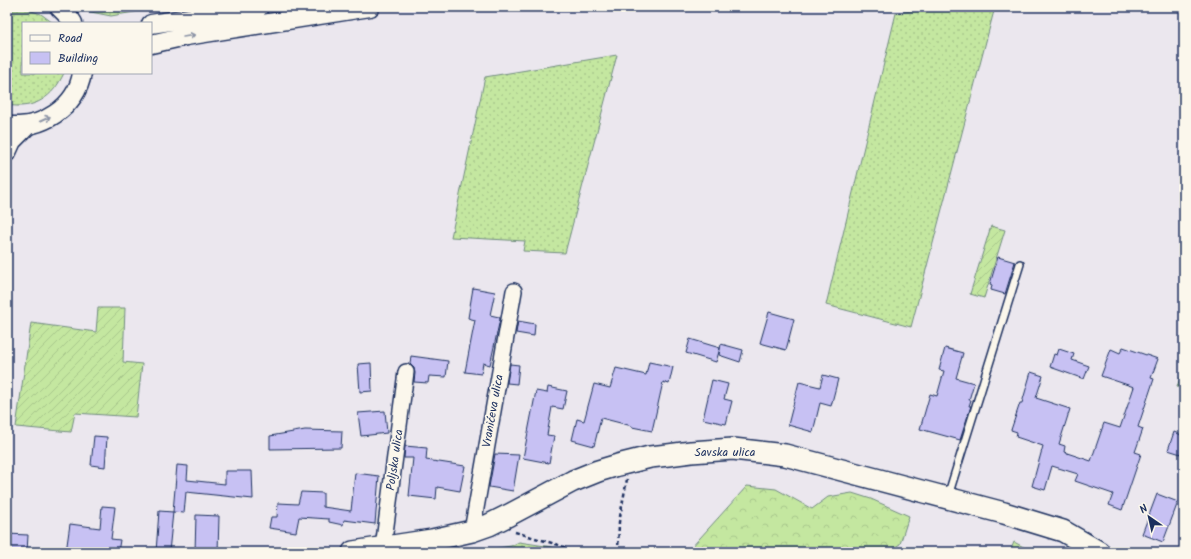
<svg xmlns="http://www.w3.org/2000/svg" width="1191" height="559" viewBox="0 0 1191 559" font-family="Kalam,sans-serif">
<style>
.grass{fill:url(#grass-dots);stroke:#708b7f}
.forest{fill:url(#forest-crowns);stroke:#708b7f}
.garden{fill:url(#garden-furrows);stroke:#708b7f}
.building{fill:#c7c1f3;stroke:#1b2f5e}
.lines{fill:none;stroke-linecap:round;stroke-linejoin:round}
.service-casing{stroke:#1b2f5e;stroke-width:10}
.minor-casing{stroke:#1b2f5e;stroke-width:18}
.tertiary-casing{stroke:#1b2f5e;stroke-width:21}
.secondary-casing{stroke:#1b2f5e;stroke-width:24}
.path{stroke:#1b2f5e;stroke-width:2.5;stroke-dasharray:4 3;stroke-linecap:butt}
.service{stroke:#fbf7ec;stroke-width:7}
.minor{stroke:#fbf7ec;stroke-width:15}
.tertiary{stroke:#fbf7ec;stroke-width:18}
.secondary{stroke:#fbf7ec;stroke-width:21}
.oneway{stroke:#8b93a5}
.labels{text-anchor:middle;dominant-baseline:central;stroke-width:3.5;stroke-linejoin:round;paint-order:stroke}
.street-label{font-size:12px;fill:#1b2f5e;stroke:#fbf7ec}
</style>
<defs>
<pattern id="grass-dots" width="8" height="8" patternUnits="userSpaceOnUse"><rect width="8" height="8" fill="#c4e7a0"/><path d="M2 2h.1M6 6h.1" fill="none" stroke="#a8c68c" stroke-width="1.8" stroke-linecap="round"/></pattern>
<pattern id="forest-crowns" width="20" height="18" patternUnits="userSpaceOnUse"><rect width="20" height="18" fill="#c4e7a0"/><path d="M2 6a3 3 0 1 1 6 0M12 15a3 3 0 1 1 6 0" fill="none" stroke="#a8c68c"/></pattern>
<pattern id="garden-furrows" width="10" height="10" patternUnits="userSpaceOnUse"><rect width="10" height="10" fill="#c4e7a0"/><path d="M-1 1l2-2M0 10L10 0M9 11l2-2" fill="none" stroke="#a8c68c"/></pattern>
</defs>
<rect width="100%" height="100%" fill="#ebe7ee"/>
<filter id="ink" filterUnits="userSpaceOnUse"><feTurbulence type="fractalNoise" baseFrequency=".025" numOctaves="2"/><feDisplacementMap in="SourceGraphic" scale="8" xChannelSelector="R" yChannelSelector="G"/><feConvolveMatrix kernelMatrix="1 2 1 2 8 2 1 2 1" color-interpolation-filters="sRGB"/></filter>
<g filter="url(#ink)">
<path class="grass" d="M81,7H163L111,16L81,10Z
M943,7H995L911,327L826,305L896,13Z
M25,9L41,14L53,23H23V73H64C53,97 35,110 7,105V10Z
M617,55L565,253L523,251L525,241L451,237L485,77Z
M1184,367V389L1177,387Z
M519,542L552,547L561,552H474L511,546Z"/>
<path class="forest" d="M747,486L776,489L812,509L828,497L852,493L871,499L909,516L900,544L887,552H688L690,549Z
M1014,542L1033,552H1010Z"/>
<path class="garden" d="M991,226L1005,230L984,298L970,294Z
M98,308H125L123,362L142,364L136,417L75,413L71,432L16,427L31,323L96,332Z"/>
<path class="building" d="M998,257L1015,262L1005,294L991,290L992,285L990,284Z
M473,288L495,292L490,315L499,317L500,319L490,365L483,363L481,374L465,372L475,320L468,318Z
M769,312L794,319L786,350L760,343Z
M518,321L535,324L534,336L516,333Z
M690,339L720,348L716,362L686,353Z
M721,344L743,350L740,362L719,355Z
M1123,347L1158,359L1151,378L1154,379L1138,427L1143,429L1135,452L1141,454L1122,510L1109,505L1113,494L1075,481L1078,474L1052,466L1045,490L1032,486L1043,446L1016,437L1017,432L1011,430L1020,403H1022L1031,372L1043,376L1036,398L1070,409L1059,444L1065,446L1064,452L1091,461L1104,423L1120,428L1134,387L1101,376L1111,349L1120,353Z
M945,348L963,353L956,378L974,383L969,400H971L969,406H971L960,440L920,429L930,394L937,396L944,371L939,370Z
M1059,349L1074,354L1072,360L1089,366L1084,379L1050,367L1054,354L1057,355Z
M411,356L448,361L446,377L429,376L428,383L414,382L415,373L414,368L410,364Z
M649,362L673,367L669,384L663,382L652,431L632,427V426L601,418L594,446L572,440L577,419L584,421L594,384L610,388L616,368L646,375Z
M371,363L372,391L360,392L358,364Z
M510,364L519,365L517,384L507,383Z
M823,375L838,379L831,406L820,403L813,432L788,425L799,382L820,387Z
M712,380L728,384L724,399L732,401L726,424L703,419Z
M548,387L567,391L563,409L552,407L547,435L554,436L549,463L523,458L536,391L547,393Z
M385,411L387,433L361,436L358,413Z
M305,430L342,431L341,448L270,449V436Z
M1174,432L1184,436V455L1168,450Z
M94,436L107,437L105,467L91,465Z
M405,446L427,448L426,460L465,466L460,491L437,487L436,499L409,496L413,458H404Z
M495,454L519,455L513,491L489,487Z
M177,465L188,466L187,480L225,484V471H252L253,499L186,492L184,513L173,512Z
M355,473L379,476L375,524L344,520L343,525L329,522V519L299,517L296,532L269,528L271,517H277L278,503L298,504L301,492L323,493V507L351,511Z
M1157,494L1178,502L1163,542L1142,534Z
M102,506L115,507L111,539L120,540L118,552H66L70,524L100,528Z
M159,511L173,512L169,552H156Z
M196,515L219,516L218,552H195Z
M7,534L28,535L27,552H7Z"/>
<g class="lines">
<g class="service-casing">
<path id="service" d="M948,496L1020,264"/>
</g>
<g class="minor-casing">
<path id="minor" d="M472,531L514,291
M383,548L406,372"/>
</g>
<g class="tertiary-casing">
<path id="tertiary" d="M59,7L69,17L73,23
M151,24L259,7
M151,44L186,36L370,7
M7,125C40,131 77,107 82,73
M7,152L12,141L27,126"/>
</g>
<g class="secondary-casing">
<path id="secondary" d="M353,552L432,540L472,531L489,525L509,515L573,481L598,471L618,465L650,457L668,455L691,452L733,449L785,455L1004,513L1063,531L1099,552"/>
</g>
<path class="path" d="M515,532L562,546L572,552
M618,552L619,522L627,479"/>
<use href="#service" class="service"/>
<use href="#minor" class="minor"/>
<use href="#tertiary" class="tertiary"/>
<use href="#secondary" class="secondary"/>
</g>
<defs><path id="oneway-shaft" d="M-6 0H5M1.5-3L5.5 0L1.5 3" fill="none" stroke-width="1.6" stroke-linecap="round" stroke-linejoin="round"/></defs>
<g class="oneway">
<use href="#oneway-shaft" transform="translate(189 36) rotate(-10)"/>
<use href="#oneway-shaft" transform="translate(45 119) rotate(-25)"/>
</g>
</g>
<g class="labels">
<g class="street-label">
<text transform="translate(493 411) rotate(-80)">Vranićeva ulica</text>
<text x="725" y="452">Savska ulica</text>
<text transform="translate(395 460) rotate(-82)">Poljska ulica</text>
</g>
</g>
<rect width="1191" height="559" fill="none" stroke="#fbf7ec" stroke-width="24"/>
<rect x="12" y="12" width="1167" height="535" fill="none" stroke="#1b2f5e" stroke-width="1.5" filter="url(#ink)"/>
<rect x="22" y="22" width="130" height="52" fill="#fbf7ec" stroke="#a1a7b3"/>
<rect x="30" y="35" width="20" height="6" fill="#fbf7ec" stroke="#a1a7b3"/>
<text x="58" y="42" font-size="12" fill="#1b2f5e">Road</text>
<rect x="30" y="52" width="20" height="12" fill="#c7c1f3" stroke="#a1a7b3"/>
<text x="58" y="62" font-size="12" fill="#1b2f5e">Building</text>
<g transform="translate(1149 517) rotate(326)" stroke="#fbf7ec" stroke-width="3" paint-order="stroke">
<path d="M0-3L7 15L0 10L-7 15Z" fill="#1b2f5e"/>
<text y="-6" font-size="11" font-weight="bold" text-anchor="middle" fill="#1b2f5e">N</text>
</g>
</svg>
